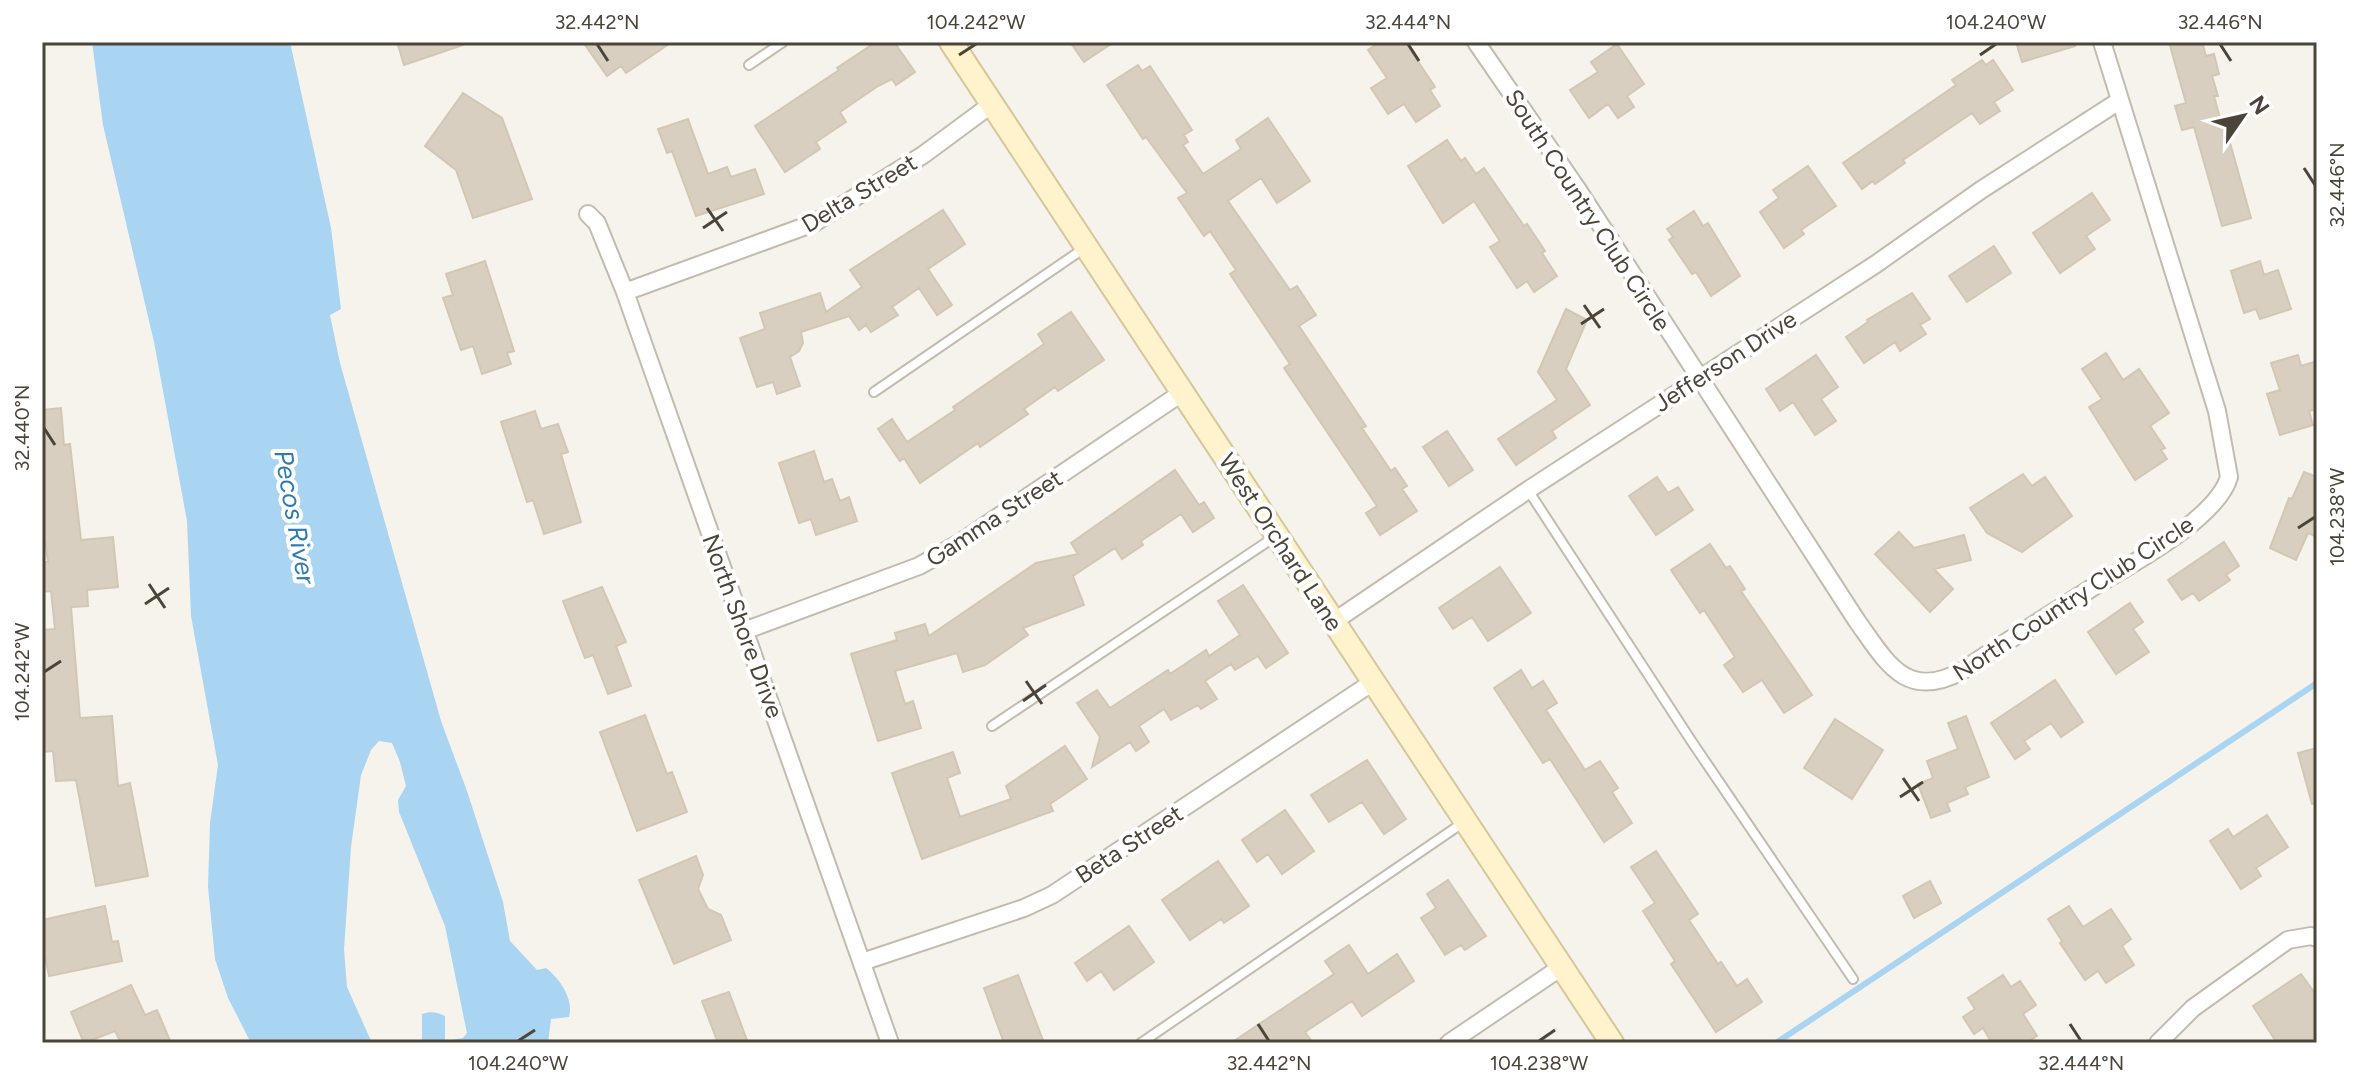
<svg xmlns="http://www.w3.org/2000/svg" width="2359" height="1085" viewBox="0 0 2359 1085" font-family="Figtree,sans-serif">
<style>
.water{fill:#a9d4f2}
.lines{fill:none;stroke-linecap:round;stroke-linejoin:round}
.stream{stroke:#a9d4f2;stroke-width:6}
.building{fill:#d8cfc1;stroke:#d3c7b4;stroke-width:2}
.lane-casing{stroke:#c2bbae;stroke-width:12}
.street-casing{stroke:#c2bbae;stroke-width:20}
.secondary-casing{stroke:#d6c79b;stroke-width:26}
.lane{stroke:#fff;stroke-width:8}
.street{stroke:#fff;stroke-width:16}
.secondary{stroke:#fff3cd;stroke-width:22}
.ticks{fill:none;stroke:#4b4439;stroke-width:3}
.labels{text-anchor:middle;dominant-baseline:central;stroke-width:8;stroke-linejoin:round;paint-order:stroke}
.street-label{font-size:24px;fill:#4b4439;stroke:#fff}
.water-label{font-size:26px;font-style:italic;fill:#2e7ab2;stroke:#fff}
.neatline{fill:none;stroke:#4b4439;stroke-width:3}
.ticks-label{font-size:20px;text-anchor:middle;fill:#4b4439}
</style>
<rect width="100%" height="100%" fill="#f6f3ec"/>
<path class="water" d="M92,42H290L331,228L341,309L330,315L340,363L441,721L467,791L503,902L510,941L537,970L546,968C560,979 574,999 569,1017L551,1019L548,1043H422V1014C431,1011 437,1012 445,1016V1041L463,1038L467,1033L445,926L399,812L398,800L406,786L400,762L392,743L379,741L371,750L361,775L351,847L344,949L347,987L372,1043H251L228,998L215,959L208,887L210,823L218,765L191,616L187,521L154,342L103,125Z"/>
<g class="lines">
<path class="stream" d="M1776,1043L2317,683"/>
</g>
<path class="building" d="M407,42H463V45L404,65L398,45Z
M583,42H672L626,73L621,66L607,76Z
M876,42H894L915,72L896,85L892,79L878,86L840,112L846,122L816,142L820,149L785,172L755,126L839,70L837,68Z
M1070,42H1114L1084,62Z
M1380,42H1405L1435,87L1430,90L1440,106L1416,122L1404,104L1388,114L1371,88L1387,78L1368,50Z
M2016,42H2074L2075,46L2022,62Z
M2169,42H2202L2206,56L2214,54L2219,74L2212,76L2218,96H2214L2226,140L2229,139L2251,218L2222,226L2194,127L2182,130L2175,106L2186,103Z
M1617,44L1644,84L1627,96L1634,107L1618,118L1608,104L1589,118L1570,90L1598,72L1591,62Z
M1982,60L1986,65L1993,60L2013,90L1994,102L2000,111L1980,124L1972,113L1903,160L1905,163L1875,184L1873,181L1862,189L1843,163L1956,85L1952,80Z
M1138,65L1142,71L1150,66L1192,130L1184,135L1188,142L1183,145L1203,174L1241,149L1236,140L1268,118L1310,181L1277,203L1261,178L1228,201L1290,290L1297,286L1316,315L1299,326L1366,426L1362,428L1391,471L1395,468L1407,486L1402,489L1417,511L1380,535L1366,513L1377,506L1284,368L1290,364L1230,274L1236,270L1210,231L1204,236L1178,198L1187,193L1146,137L1143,139L1107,85Z
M463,93L502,118L532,199L473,218L456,170L425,146Z
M688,119L708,174L727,167L731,177L755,169L764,194L696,216L672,151L667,153L658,129Z
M1447,140L1461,161L1465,158L1476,174L1484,168L1524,226L1527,224L1545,251L1542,253L1557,276L1534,292L1527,281L1517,288L1490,247L1500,241L1474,201L1443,223L1408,166Z
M1808,166L1836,206L1801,230L1804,234L1784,248L1760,212L1779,198L1773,190Z
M2092,193L2110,220L2086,236L2095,249L2060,273L2033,233Z
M943,210L965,244L928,269L952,305L937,315L919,288L892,307L898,315L871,332L866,325L859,330L849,316L801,332L803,343L799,351L790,357L800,386L777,394L773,382L757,387L740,338L765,329L760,313L820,293L826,312L862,287L850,270Z
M1694,211L1703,226L1708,223L1740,276L1711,296L1696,272L1692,274L1669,240L1673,237L1667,229Z
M1994,246L2011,273L1967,302L1949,276Z
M485,261L514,351L507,353L511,364L482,374L473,346L461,350L443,298L453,295L446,274Z
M2260,261L2264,275L2278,270L2291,309L2260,319L2256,309L2244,313L2231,271Z
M1912,293L1930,319L1920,325L1926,334L1900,351L1895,342L1864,363L1846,337L1868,322L1867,320Z
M1566,309L1587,320L1566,369L1590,405L1552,431L1556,438L1516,465L1498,439L1557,400L1538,372Z
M1071,312L1104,360L1058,391L1055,387L1024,409L1028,414L980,447L978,443L920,483L904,458L900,461L878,429L892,419L907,442L955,410L953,407L1044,344L1038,334Z
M2106,353L2123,380L2139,369L2169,413L2150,426L2165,448L2161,450L2167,459L2135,480L2089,407L2102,399L2082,369Z
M1816,355L1838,387L1821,399L1836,421L1815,435L1793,402L1780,411L1766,389Z
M2298,355L2301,366L2317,361V409L2309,411L2313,425L2280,435L2267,394L2280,390L2271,363Z
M61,408L64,445L70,444L81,540L113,537L118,587L87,590L88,606L71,607L80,718L112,716L118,786L130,783L148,876L96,886L76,780L56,781L53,751L42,752V630L55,629L51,591L42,592V562H48L42,518V410Z
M535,411L541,429L558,424L568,452L561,454L581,522L544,534L533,500L527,502L501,422Z
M1447,431L1473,470L1449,486L1423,447Z
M814,451L824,482L832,479L840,501L849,497L857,521L816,535L811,519L799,523L779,463Z
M1175,470L1199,505L1204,502L1214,518L1193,532L1181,514L1141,541L1143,545L1122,559L1115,548L1073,576L1084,605L1023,628L1028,635L985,665L963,672L957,653L895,671L905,704L913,701L921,728L878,741L851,654L897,640L895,633L925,624L929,636L1036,563L1078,554L1071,543Z
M2304,472L2317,477V537L2308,533L2296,560L2270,548L2289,498L2292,499Z
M2023,474L2032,486L2045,477L2072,516L2022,552L1987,533L1970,508Z
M1657,477L1668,493L1678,487L1693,510L1656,535L1629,496Z
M1899,532L1914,548L1964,535L1971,560L1934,569L1953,589L1930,612L1875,554Z
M2224,542L2239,566L2226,575L2230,580L2199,601L2193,593L2182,600L2168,580Z
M1710,544L1726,568L1730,566L1745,589L1741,591L1812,695L1784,713L1762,680L1743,692L1724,665L1735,657L1704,610L1700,613L1671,570Z
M1500,567L1531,613L1488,641L1472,617L1453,629L1439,608Z
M1243,585L1288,653L1266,668L1258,656L1235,670L1231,664L1205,681L1217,699L1201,709L1198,705L1171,720L1164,709L1139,726L1149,742L1136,751L1130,742L1092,767L1100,737L1077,703L1097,690L1110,708L1168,670L1170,674L1206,650L1209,656L1240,635L1218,601Z
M602,587L626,642L616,646L631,686L608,694L593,655L585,658L563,601Z
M2130,603L2143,622L2133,629L2149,652L2116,674L2088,632Z
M1521,670L1532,688L1543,681L1557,703L1546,710L1585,770L1600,761L1618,788L1612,792L1632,823L1604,842L1550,759L1543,763L1494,688Z
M2055,680L2083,722L2061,737L2051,723L2024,741L2030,749L2015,759L1991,723Z
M645,715L667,774L672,772L687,812L637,831L600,732Z
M1966,716L1989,777L1965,787L1968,794L1947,803L1950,811L1931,818L1918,784L1933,778L1927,761L1958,749L1948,723Z
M1835,719L1883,750L1852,799L1804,768Z
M1065,746L1087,779L1050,804L1053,811L922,859L892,773L953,752L960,773L947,778L960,817L1011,799L1006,786Z
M2317,748V804H2312L2298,753Z
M1367,760L1406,819L1384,834L1362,802L1329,822L1311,795Z
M1285,810L1314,851L1282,874L1268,854L1257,862L1242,840Z
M2267,815L2288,847L2256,868L2261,876L2241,889L2210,841L2228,829L2233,837Z
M1656,851L1698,914L1689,920L1718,964L1721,962L1737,986L1747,979L1762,1002L1716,1032L1671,964L1675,961L1643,911L1655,903L1631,867Z
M696,856L703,875L698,889L708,909L721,915L731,940L674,964L639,880Z
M1218,861L1249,906L1224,923L1221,919L1190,940L1162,900Z
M1448,880L1486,936L1465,950L1461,945L1445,955L1421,918L1436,908L1427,894Z
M1930,881L1941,903L1914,918L1903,896Z
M105,906L112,942L118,941L122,961L49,976L42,942V920Z
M2069,906L2083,927L2111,909L2131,939L2122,946L2134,965L2106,983L2098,971L2085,980L2060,943L2062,941L2048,919Z
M1129,926L1154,962L1114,990L1101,971L1087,981L1075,963Z
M1349,945L1368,974L1397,954L1414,981L1362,1016L1352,1001L1305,1032L1313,1043H1231L1334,974L1325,961Z
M2301,974L2317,996V1043H2277L2253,1006Z
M1018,975L1044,1043H1004L984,988Z
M2003,975L2011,987L2020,981L2036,1005L2023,1014L2037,1036L2026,1043H1992L1983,1028L1974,1034L1963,1017L1975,1009L1968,998Z
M131,985L145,1015L157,1010L171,1043H121L115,1031L84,1043L71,1012Z
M729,992L748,1043H718L702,1001Z"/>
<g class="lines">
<g class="lane-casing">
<path id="lane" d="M749,65L783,42
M874,392L1086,247
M1528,490L1692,742L1853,979
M992,726L1276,536
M1141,1043L1464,822"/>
</g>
<g class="street-casing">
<path id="street" d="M1476,42L1578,190L1857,621C1887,663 1906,701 1962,671C2003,643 2045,618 2087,591C2124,568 2217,520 2229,477L2217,411L2102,42
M588,214L597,223L625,292L890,1043
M625,292L814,223L923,155L992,104
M1333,622L1528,490L1876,264L1981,190L2119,101
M744,631L919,566L958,544L1183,392
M862,962L1024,908L1052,895L1373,682
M1449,1043L1560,968
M2158,1043L2193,1008L2288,940L2311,936L2317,938"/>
</g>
<g class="secondary-casing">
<path id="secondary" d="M951,42L1612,1043"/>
</g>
<use href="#lane" class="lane"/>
<use href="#street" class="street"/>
<use href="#secondary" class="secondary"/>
</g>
<path class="ticks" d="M597,44L608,61M1408,44L1419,61M2220,44L2231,61M959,55L976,44M1980,55L1996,44M2304,168L2315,185M707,208L723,231M703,228L727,212M1584,305L1600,328M1581,324L1604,309M44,428L55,445M2298,528L2315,517M149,584L165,608M145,604L169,588M44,672L61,661M1026,681L1042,704M1023,701L1046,685M1903,778L1919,801M1900,797L1923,782M1258,1024L1269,1041M2070,1024L2081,1041M518,1041L535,1030M1539,1041L1555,1030"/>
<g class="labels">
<g class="street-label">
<text transform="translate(859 193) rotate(-31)">Delta Street</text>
<text transform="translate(1588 210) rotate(57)">South Country Club Circle</text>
<text transform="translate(1725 361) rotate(-33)">Jefferson Drive</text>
<text transform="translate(994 518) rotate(-33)">Gamma Street</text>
<text transform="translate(1281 542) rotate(57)">West Orchard Lane</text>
<text transform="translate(2073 598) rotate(-33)">North Country Club Circle</text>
<text transform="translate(743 626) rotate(70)">North Shore Drive</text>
<text transform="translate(1129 844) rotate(-33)">Beta Street</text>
</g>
<g class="water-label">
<text transform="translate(295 517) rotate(80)">Pecos River</text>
</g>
</g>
<rect width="2359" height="1085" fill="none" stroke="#ffffff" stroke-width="88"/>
<g transform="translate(2243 116) rotate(56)" stroke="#ffffff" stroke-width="6" paint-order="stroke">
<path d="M0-6L14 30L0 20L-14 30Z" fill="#4b4439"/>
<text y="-12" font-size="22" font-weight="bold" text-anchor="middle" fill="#4b4439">N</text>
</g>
<rect x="44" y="44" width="2271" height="997" class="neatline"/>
<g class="ticks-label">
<text x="597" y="29">32.442°N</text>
<text x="976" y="29">104.242°W</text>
<text x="1408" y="29">32.444°N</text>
<text x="1996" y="29">104.240°W</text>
<text x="2220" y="29">32.446°N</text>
<text transform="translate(2337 185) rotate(-90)" y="7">32.446°N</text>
<text transform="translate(22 428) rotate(-90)" y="7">32.440°N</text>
<text transform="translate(2337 517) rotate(-90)" y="7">104.238°W</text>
<text transform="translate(22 672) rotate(-90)" y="7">104.242°W</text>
<text x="518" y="1070">104.240°W</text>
<text x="1269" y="1070">32.442°N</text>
<text x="1539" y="1070">104.238°W</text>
<text x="2081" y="1070">32.444°N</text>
</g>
</svg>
